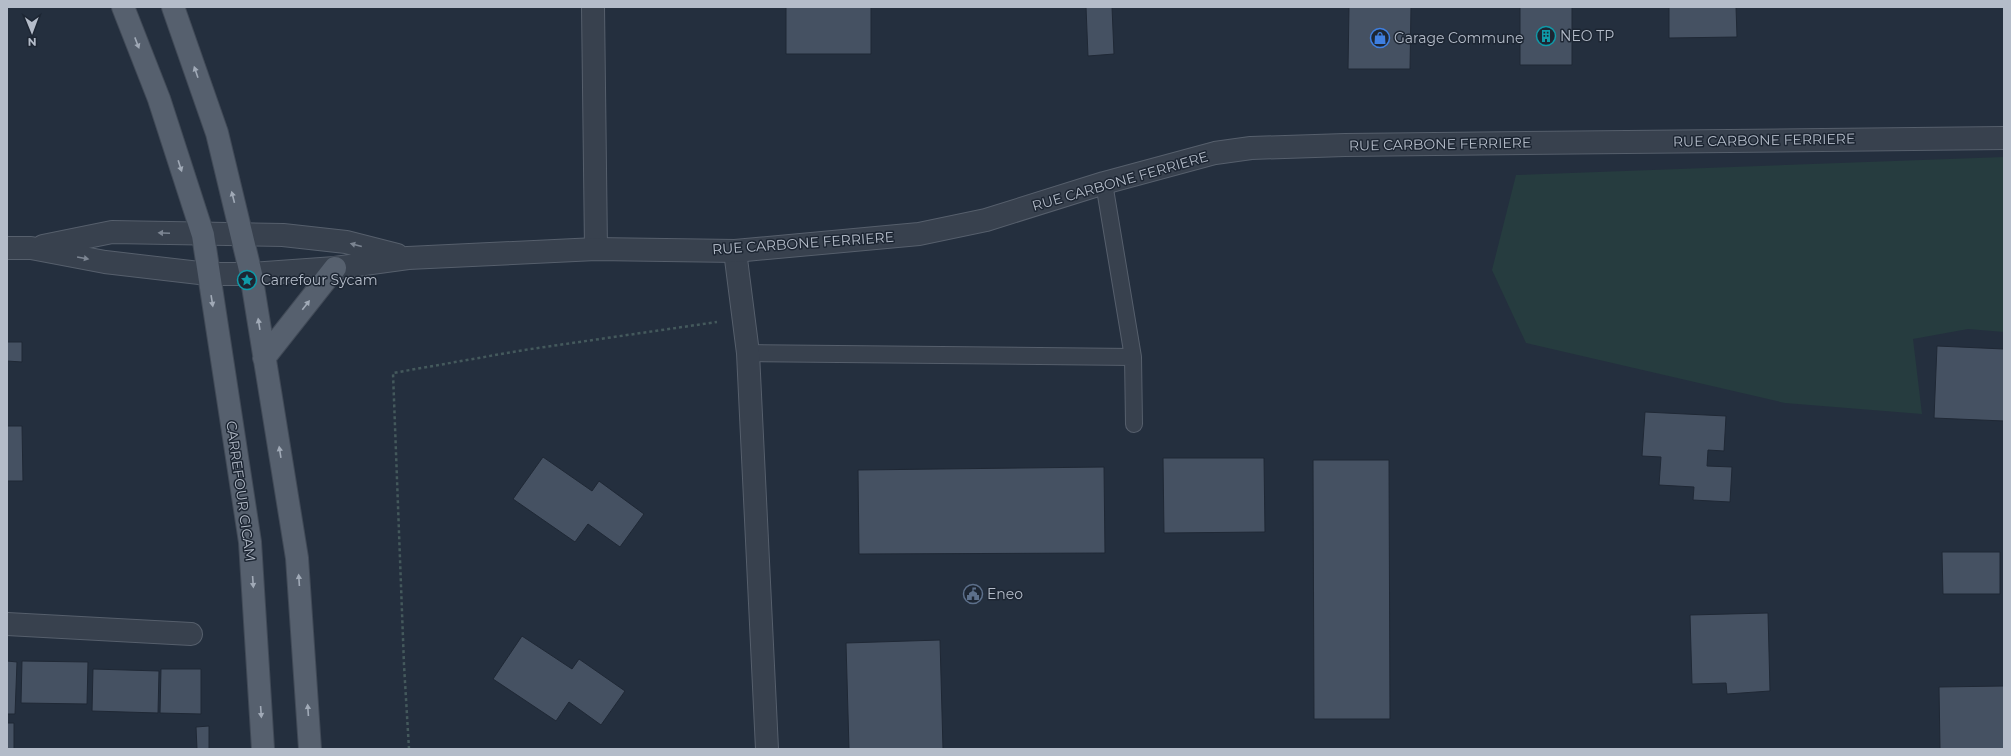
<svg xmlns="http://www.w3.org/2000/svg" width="2011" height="756" viewBox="0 0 2011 756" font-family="Montserrat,sans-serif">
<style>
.green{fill:#263c3f}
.building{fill:#455162;stroke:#1f2835}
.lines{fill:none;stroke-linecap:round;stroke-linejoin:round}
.service-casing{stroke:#565f6c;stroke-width:18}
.minor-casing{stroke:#565f6c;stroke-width:24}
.tertiary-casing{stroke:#565f6c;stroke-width:24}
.primary-casing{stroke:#414a57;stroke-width:24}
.path{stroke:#44595c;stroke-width:2.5;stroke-dasharray:3 3;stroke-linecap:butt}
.service{stroke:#38414e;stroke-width:16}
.minor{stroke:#38414e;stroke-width:22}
.tertiary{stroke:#38414e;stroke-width:22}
.primary{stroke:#56606e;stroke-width:22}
.oneway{fill:#a1aab7}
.oneway2{fill:#7c8592}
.labels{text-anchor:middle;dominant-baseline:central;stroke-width:3;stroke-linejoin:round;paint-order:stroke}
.poi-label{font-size:14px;fill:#b4bcc9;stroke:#1d2633;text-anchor:start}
.street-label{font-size:14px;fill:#b4bcc9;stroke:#1d2633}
</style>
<rect width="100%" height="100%" fill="#242f3e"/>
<path class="green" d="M2004,157V332L1968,329L1913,339L1922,414L1785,403L1526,343L1492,270L1516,175Z"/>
<path class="building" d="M786,7H871V54H786Z
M1086,7H1112L1114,54L1088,56Z
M1349,7H1411L1410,69H1348Z
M1520,7H1572V65H1520Z
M1669,7H1736L1737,37L1669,38Z
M7,342H22V362L7,361Z
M1937,346L2004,349V421L1934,418Z
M1645,412L1726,416L1724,451L1708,450L1707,466L1732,467L1730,502L1693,500L1694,487L1659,485L1661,457L1642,456Z
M7,426H22L23,481H7Z
M543,457L592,491L599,481L644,514L620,547L588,524L575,542L513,499Z
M1163,458H1264L1265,532L1164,533Z
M1313,460H1389L1390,719H1314Z
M1104,467L1105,553L859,554L858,470Z
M1942,552H2000V594H1943Z
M1768,613L1770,691L1727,694L1726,683L1692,684L1690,615Z
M522,636L572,669L579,659L625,691L601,725L569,702L556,721L493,679Z
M940,640L943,749H849L846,643Z
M7,661L17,662L15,714H7Z
M22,661L88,662L87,704L21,703Z
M93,669L159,671L158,713L92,711Z
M161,669H201V714L160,713Z
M2004,686V749H1940L1939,687Z
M7,723H14V749H7Z
M209,726V749H197L196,727Z"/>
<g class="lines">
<g class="service-casing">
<path id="service" d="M1104,183L1133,357L1134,424
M748,353L1133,357"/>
</g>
<g class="minor-casing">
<path id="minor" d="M593,7L596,249
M735,251L748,353L767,749
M7,624L191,634"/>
</g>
<g class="tertiary-casing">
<path id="tertiary" d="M43,246L112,232L283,235L346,242L397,255
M7,248H31L105,262L208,274H251L335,268L408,258L596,249L735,251L919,234L986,220L1104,183L1215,153L1251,148L1345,145L2004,138"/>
</g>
<g class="primary-casing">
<path id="primary" d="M123,7L159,99L203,235L250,542L263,749
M173,7L217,133L251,274L297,558L310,749
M264,358L335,268"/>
</g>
<path class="path" d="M409,749L404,665L393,373L524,350L717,322"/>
<use href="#service" class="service"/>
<use href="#minor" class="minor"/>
<use href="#tertiary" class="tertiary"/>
<use href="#primary" class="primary"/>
</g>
<defs><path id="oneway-solid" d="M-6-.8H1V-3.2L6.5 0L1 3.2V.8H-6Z"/></defs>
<g class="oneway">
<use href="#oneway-solid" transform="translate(137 43) rotate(69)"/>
<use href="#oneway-solid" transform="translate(196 72) rotate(-109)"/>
<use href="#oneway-solid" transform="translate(180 166) rotate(72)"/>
<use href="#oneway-solid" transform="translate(233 197) rotate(-104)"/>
<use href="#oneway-solid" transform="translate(212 301) rotate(81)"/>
<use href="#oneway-solid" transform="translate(306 305) rotate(-52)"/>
<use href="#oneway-solid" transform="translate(259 324) rotate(-99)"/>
<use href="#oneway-solid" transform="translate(280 452) rotate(-99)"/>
<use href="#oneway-solid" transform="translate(299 580) rotate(-94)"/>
<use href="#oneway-solid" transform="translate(253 582) rotate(86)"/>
<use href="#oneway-solid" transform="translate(308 710) rotate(-94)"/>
<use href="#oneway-solid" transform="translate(261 712) rotate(86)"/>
</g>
<g class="oneway2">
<use href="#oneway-solid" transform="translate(164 233) rotate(-178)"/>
<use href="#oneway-solid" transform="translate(356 245) rotate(-165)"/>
<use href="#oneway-solid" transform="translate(83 258) rotate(10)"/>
</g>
<defs>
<g id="building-ring" transform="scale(1)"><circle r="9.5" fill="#1d2633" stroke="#0f9aa8" stroke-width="1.5"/><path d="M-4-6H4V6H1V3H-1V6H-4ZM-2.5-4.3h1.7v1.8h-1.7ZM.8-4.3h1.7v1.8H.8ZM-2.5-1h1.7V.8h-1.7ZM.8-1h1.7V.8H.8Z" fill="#0f9aa8"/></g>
<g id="shop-ring" transform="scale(1)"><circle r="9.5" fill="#1d2633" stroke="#3f7fe0" stroke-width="1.5"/><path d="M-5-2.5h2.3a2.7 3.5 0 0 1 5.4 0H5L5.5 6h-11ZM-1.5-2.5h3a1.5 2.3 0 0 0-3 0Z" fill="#3f7fe0"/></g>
<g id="sight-ring" transform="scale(1)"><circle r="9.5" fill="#1d2633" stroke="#0f9aa8" stroke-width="1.5"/><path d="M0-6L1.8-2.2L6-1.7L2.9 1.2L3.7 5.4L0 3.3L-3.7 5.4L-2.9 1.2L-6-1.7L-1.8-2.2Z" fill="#0f9aa8"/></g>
<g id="civic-ring" transform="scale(1)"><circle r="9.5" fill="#1d2633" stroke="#5c6f8a" stroke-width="1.5"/><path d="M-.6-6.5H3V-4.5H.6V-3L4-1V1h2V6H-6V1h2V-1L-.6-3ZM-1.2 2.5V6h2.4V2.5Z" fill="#5c6f8a"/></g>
</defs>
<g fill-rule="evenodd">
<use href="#building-ring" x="1546" y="36"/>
<use href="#shop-ring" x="1380" y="38"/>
<use href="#sight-ring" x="247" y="280"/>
<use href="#civic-ring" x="973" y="594"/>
</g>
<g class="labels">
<g class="poi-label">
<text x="1560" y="36">NEO TP</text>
<text x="1394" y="38">Garage Commune</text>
<text x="261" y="280">Carrefour Sycam</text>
<text x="987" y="594">Eneo</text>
</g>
<g class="street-label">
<text transform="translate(1764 140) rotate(-1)">RUE CARBONE FERRIERE</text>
<text transform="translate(1440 144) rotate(-1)">RUE CARBONE FERRIERE</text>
<text transform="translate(1120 181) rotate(-16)">RUE CARBONE FERRIERE</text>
<text transform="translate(803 243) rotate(-4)">RUE CARBONE FERRIERE</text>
<text transform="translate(241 491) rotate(82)">CARREFOUR CICAM</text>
</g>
</g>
<rect width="2011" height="756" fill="none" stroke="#b4bcc9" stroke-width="16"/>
<g transform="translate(32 32) rotate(179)" stroke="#1d2633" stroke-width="3" paint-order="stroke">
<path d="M0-3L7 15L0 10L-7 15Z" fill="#b4bcc9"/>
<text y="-6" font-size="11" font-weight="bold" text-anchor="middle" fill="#b4bcc9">N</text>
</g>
</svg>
